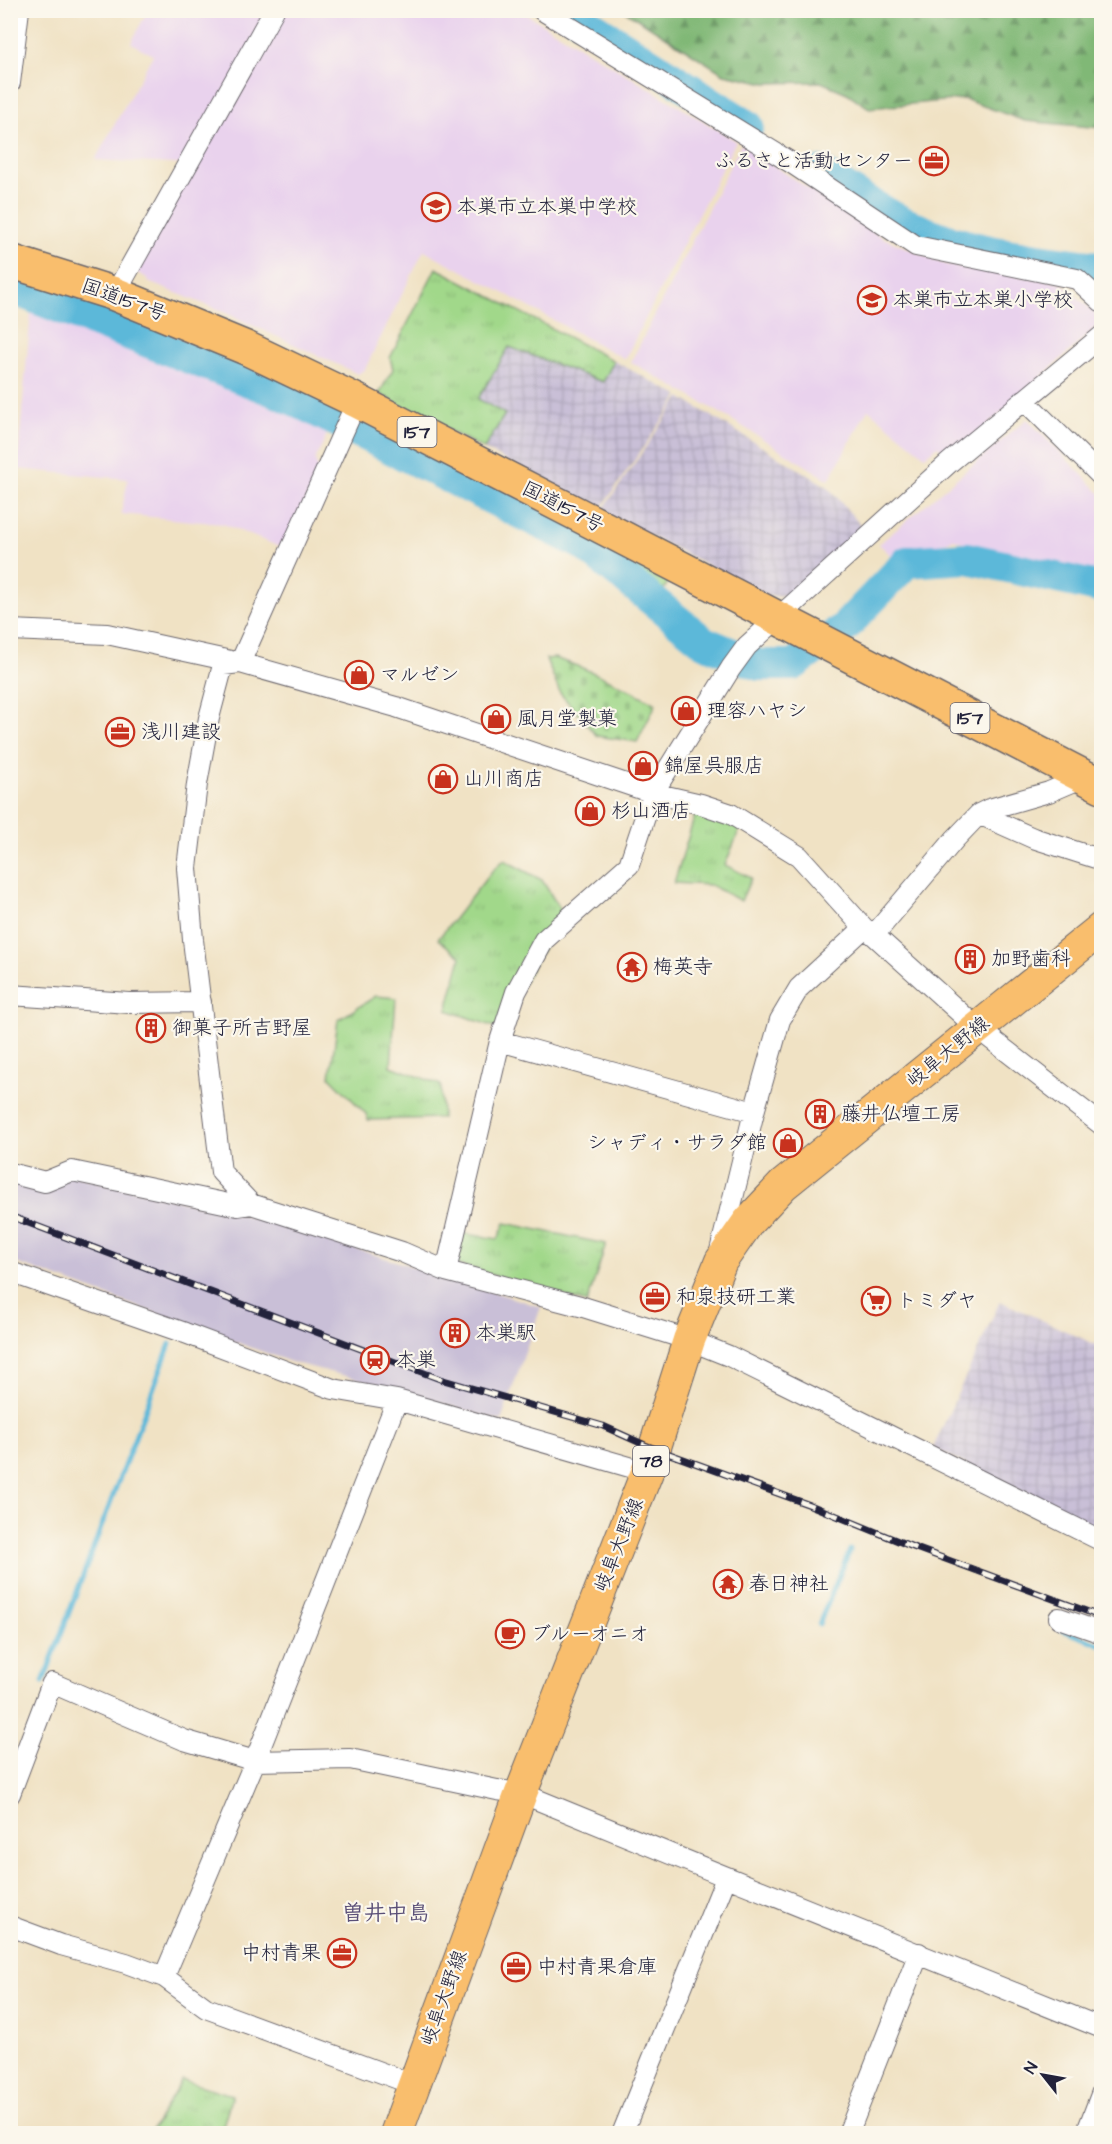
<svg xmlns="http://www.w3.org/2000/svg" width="1112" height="2144" viewBox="0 0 1112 2144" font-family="'Architects Daughter','Klee One',sans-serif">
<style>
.built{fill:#e9d2ed}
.industrial{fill:url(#industrial-grid)}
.railway{fill:#c9bfd7}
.grass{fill:url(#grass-tufts);stroke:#627d62;stroke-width:1.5}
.forest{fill:url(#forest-firs);stroke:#516d58;stroke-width:1.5}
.cemetery{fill:url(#cemetery-stones);stroke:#627d62;stroke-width:1.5}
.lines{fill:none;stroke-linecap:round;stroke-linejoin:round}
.stream{stroke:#5bb8d9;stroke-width:5}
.river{stroke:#5bb8d9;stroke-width:32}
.street-casing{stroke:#6a656b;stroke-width:22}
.primary-casing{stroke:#6a656b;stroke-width:34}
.highway-casing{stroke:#6a656b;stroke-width:36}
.street{stroke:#fff;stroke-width:20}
.primary{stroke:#f9be6d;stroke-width:32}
.highway{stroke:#f9be6d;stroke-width:33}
.rail-casing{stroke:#22223b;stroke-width:7}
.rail{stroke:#fbf7ec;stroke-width:4.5;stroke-dasharray:14;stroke-linecap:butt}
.labels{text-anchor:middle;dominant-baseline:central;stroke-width:4.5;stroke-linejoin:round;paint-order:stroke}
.shield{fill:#fbf7ec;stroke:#636270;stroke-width:1.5}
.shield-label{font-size:18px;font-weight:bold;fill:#22223b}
.poi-label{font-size:20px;fill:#22223b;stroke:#fbf7ec;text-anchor:start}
.street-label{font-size:20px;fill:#22223b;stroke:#fbf7ec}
.quarter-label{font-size:22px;font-weight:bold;fill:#5b5078;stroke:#fbf7ec}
</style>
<defs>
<pattern id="industrial-grid" width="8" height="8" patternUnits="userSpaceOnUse" patternTransform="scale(1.5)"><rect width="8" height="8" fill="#c9bfd7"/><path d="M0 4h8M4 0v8" fill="none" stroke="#aca4b9"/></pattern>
<pattern id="grass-tufts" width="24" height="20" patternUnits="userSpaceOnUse" patternTransform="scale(1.5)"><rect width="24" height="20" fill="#a1d88a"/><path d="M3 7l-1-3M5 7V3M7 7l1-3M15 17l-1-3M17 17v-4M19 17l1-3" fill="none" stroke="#8ab978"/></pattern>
<pattern id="forest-firs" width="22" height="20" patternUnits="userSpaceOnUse" patternTransform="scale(1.5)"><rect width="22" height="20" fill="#80b876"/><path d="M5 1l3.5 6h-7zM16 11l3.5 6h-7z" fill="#689562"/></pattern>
<pattern id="cemetery-stones" width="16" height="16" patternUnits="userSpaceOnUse" patternTransform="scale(1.5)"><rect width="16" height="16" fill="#a1d88a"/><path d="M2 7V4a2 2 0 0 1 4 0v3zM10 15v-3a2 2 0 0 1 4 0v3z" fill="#8ab978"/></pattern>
</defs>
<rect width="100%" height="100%" fill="#fbf7ec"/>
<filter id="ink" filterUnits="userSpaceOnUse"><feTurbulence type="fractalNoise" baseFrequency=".0167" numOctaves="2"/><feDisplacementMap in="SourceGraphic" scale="12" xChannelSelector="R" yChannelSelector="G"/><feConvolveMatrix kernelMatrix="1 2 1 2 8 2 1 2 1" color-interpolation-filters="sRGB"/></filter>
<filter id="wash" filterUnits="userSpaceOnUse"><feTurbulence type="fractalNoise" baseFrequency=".008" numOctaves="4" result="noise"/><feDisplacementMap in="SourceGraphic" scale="24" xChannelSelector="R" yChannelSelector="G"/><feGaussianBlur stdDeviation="1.35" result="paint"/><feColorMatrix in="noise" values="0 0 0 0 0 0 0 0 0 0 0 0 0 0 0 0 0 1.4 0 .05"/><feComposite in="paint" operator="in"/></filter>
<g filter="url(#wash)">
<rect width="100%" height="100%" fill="#f0e2c4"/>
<path class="built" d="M148,10L521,11L736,141L625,359L424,250L365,369L358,374L222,311L148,282L149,279L134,271L192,165L95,160L153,55L131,43Z
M741,144L883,238L947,265L1060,282L1101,318V323L950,459L938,446L925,456L868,409L829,480L729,418L631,362Z
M31,311L329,430L315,460L319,471L286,547L275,545L223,524L121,514L128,479L17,469Z
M1027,419L1101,494V580L1017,560L954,539L896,560L879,544Z"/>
<path class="industrial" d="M509,347L602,382L614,361L679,396L600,510L484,449L478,399Z
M680,397L828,487L863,528L791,595L768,596L602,511Z
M1000,1301L1101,1347V1531L933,1448Z"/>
<path class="railway" d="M71,1175L264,1220L541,1307L501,1421L373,1383L291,1362L11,1261L10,1180Z"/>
<path class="grass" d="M436,268L614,361L603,382L509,347L478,399L505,414L484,449L379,394L393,369L390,358Z
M603,545L671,578L660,595L609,559Z
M696,812L740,829L725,865L751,878L741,901L710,885L674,883Z
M504,860L542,880L563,914L497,1028L447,1010L461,957L438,939L492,871Z
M376,996L396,998L391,1066L441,1085L442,1118L368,1120L366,1114L330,1077L338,1020Z
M505,1223L606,1244L587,1303L452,1263L460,1233L498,1239Z
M182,2080L232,2095L221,2133H150Z"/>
<path class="forest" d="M625,11H1101V128L1025,121L964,99L869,108L847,93L821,82L766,83L724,74Z"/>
<path class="cemetery" d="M554,658C590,669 623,686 656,704L637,742L597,736L560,693L546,659Z"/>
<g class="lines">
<path class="stream" d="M819,1624L850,1550
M1062,1630L1102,1645
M43,1682L170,1344"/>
<path class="river" d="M567,10L748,126
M821,172C853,192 886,216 921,230C978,254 1041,259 1102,268
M10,288L282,394L584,545L704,642L759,665H793L844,628L907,562L967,558L1102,588"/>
</g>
</g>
<g filter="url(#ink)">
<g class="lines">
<g class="street-casing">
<path id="street" d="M542,10L790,162L916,246L1077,279L1102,302
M10,83L19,10
M115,294L274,10
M1024,400L1102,477
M10,630L107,634L240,663L396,707L653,793L701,804L731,814L799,856L864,928L874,935L977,1028L1102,1125
M240,663L223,665L209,718L197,784L187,868L193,940L221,1172L251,1204L402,1252L446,1271L580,1306L689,1340L729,1356L1102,1541
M240,663L357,401
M979,814L989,809L1049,792L1084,777
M874,935L955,839L979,814L1033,838L1102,860
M10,995L129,1003L201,1002
M500,1041L754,1112
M10,1173L45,1182L72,1171L238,1206L251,1204
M719,1255L754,1112L780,1020L799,988L864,928
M446,1271L500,1041L516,992L544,940L629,865L653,793L731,668L747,646L950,462L1102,336
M10,1272L185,1333L333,1389L397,1400L647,1472
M1059,1618L1102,1633
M10,1794L52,1683L184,1740L255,1761L350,1759L497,1790L521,1793C714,1873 908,1949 1102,2028
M10,1926L61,1945L126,1963L164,1977L206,2008L412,2084
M164,1977L255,1761L397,1400
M622,2134L726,1878
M848,2134L919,1953
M1086,2134L1102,2092"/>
</g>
<g class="primary-casing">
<path id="primary" d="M396,2134L521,1793L647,1472L689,1340L721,1261L749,1221L783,1185L1102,928"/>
</g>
<g class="highway-casing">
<path id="highway" d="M10,261L115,294L246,348L357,401L577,514L1102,786"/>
</g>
<use href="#street" class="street"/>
<use href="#primary" class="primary"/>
<use href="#highway" class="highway"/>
<g class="rail-casing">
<path id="rail" d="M10,1216L440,1379L603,1426L645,1445L810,1505L913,1547L1102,1617"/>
</g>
<use href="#rail" class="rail"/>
</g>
</g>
<defs>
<g id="office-ring" transform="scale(1.5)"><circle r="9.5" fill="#fbf7ec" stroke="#c8321e" stroke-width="1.5"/><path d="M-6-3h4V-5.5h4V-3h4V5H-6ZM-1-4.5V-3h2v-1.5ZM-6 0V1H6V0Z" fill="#c8321e"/></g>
<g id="school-ring" transform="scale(1.5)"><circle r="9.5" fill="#fbf7ec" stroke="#c8321e" stroke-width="1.5"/><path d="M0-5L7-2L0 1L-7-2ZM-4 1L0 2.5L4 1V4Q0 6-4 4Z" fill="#c8321e"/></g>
<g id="shop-ring" transform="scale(1.5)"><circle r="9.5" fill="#fbf7ec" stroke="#c8321e" stroke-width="1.5"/><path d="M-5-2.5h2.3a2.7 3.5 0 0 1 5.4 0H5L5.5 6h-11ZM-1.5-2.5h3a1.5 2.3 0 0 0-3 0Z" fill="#c8321e"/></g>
<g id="building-ring" transform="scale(1.5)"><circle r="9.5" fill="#fbf7ec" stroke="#c8321e" stroke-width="1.5"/><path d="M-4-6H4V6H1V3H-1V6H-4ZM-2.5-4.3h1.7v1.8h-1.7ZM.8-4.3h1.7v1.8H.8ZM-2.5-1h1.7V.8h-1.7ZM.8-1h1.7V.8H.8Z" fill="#c8321e"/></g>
<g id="temple-ring" transform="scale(1.5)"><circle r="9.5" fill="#fbf7ec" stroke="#c8321e" stroke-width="1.5"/><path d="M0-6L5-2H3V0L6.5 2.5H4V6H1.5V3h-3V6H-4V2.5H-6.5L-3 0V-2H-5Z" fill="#c8321e"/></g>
<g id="supermarket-ring" transform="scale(1.5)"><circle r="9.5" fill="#fbf7ec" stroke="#c8321e" stroke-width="1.5"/><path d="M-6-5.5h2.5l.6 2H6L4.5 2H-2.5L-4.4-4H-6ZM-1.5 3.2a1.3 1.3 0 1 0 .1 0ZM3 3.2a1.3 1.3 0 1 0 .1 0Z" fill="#c8321e"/></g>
<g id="station-ring" transform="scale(1.5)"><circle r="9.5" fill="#fbf7ec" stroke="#c8321e" stroke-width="1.5"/><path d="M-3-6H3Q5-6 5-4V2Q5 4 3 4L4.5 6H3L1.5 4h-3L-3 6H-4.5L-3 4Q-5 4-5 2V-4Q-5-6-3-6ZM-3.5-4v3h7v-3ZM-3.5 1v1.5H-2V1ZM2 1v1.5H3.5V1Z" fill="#c8321e"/></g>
<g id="cafe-ring" transform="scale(1.5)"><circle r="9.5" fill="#fbf7ec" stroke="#c8321e" stroke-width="1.5"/><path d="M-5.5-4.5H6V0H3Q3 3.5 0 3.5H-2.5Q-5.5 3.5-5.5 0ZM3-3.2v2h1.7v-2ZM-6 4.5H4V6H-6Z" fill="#c8321e"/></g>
</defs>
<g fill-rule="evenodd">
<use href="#office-ring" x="934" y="161"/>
<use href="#school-ring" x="436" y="207"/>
<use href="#school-ring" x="872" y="300"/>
<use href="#shop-ring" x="359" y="675"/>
<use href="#shop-ring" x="686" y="711"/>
<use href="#shop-ring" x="496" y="719"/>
<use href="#office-ring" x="120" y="732"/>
<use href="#shop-ring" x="643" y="766"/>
<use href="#shop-ring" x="443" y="779"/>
<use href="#shop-ring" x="590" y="811"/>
<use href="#building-ring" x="970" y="959"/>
<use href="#temple-ring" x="632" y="967"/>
<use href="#building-ring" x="151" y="1028"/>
<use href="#building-ring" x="820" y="1114"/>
<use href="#shop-ring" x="788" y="1143"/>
<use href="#office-ring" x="655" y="1297"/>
<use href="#supermarket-ring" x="876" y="1301"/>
<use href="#building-ring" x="455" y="1333"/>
<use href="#station-ring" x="375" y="1360"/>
<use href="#temple-ring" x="728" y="1584"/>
<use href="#cafe-ring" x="510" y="1634"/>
<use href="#office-ring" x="342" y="1953"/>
<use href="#office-ring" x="516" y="1967"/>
</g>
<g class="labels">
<g class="shield">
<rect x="397.5" y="417" width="39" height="30" rx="4.5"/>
<rect x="950.5" y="703" width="39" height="30" rx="4.5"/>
<rect x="633" y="1446" width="36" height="30" rx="4.5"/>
</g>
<g class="shield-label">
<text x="417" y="432">157</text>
<text x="970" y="718">157</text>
<text x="651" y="1461">78</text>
</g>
<g class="poi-label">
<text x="913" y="161" text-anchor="end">ふるさと活動センター</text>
<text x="457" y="207">本巣市立本巣中学校</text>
<text x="893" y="300">本巣市立本巣小学校</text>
<text x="380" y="675">マルゼン</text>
<text x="707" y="711">理容ハヤシ</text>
<text x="517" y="719">風月堂製菓</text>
<text x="141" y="732">浅川建設</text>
<text x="664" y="766">錦屋呉服店</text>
<text x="464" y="779">山川商店</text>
<text x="611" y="811">杉山酒店</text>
<text x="991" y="959">加野歯科</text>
<text x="653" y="967">梅英寺</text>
<text x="172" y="1028">御菓子所吉野屋</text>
<text x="841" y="1114">藤井仏壇工房</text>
<text x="767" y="1143" text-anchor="end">シャディ・サラダ館</text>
<text x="676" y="1297">和泉技研工業</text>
<text x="897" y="1301">トミダヤ</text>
<text x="476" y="1333">本巣駅</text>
<text x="396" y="1360">本巣</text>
<text x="749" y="1584">春日神社</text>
<text x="531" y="1634">ブルーオニオ</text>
<text x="321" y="1953" text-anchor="end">中村青果</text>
<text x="537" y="1967">中村青果倉庫</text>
</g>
<g class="street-label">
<text transform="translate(124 300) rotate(20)">国道157号</text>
<text transform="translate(563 507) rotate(27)">国道157号</text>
<text transform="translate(948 1052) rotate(-39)">岐阜大野線</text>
<text transform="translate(619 1545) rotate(-68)">岐阜大野線</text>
<text transform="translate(444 1998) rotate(-70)">岐阜大野線</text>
</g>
<g class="quarter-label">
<text x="386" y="1913">曽井中島</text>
</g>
</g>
<rect width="1112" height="2144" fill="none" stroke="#fbf7ec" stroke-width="36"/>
<g transform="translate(1043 2075) rotate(301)" stroke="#fbf7ec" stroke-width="4.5" paint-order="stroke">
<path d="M0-4.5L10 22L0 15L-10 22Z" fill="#22223b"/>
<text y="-9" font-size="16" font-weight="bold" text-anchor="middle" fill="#22223b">N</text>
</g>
</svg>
